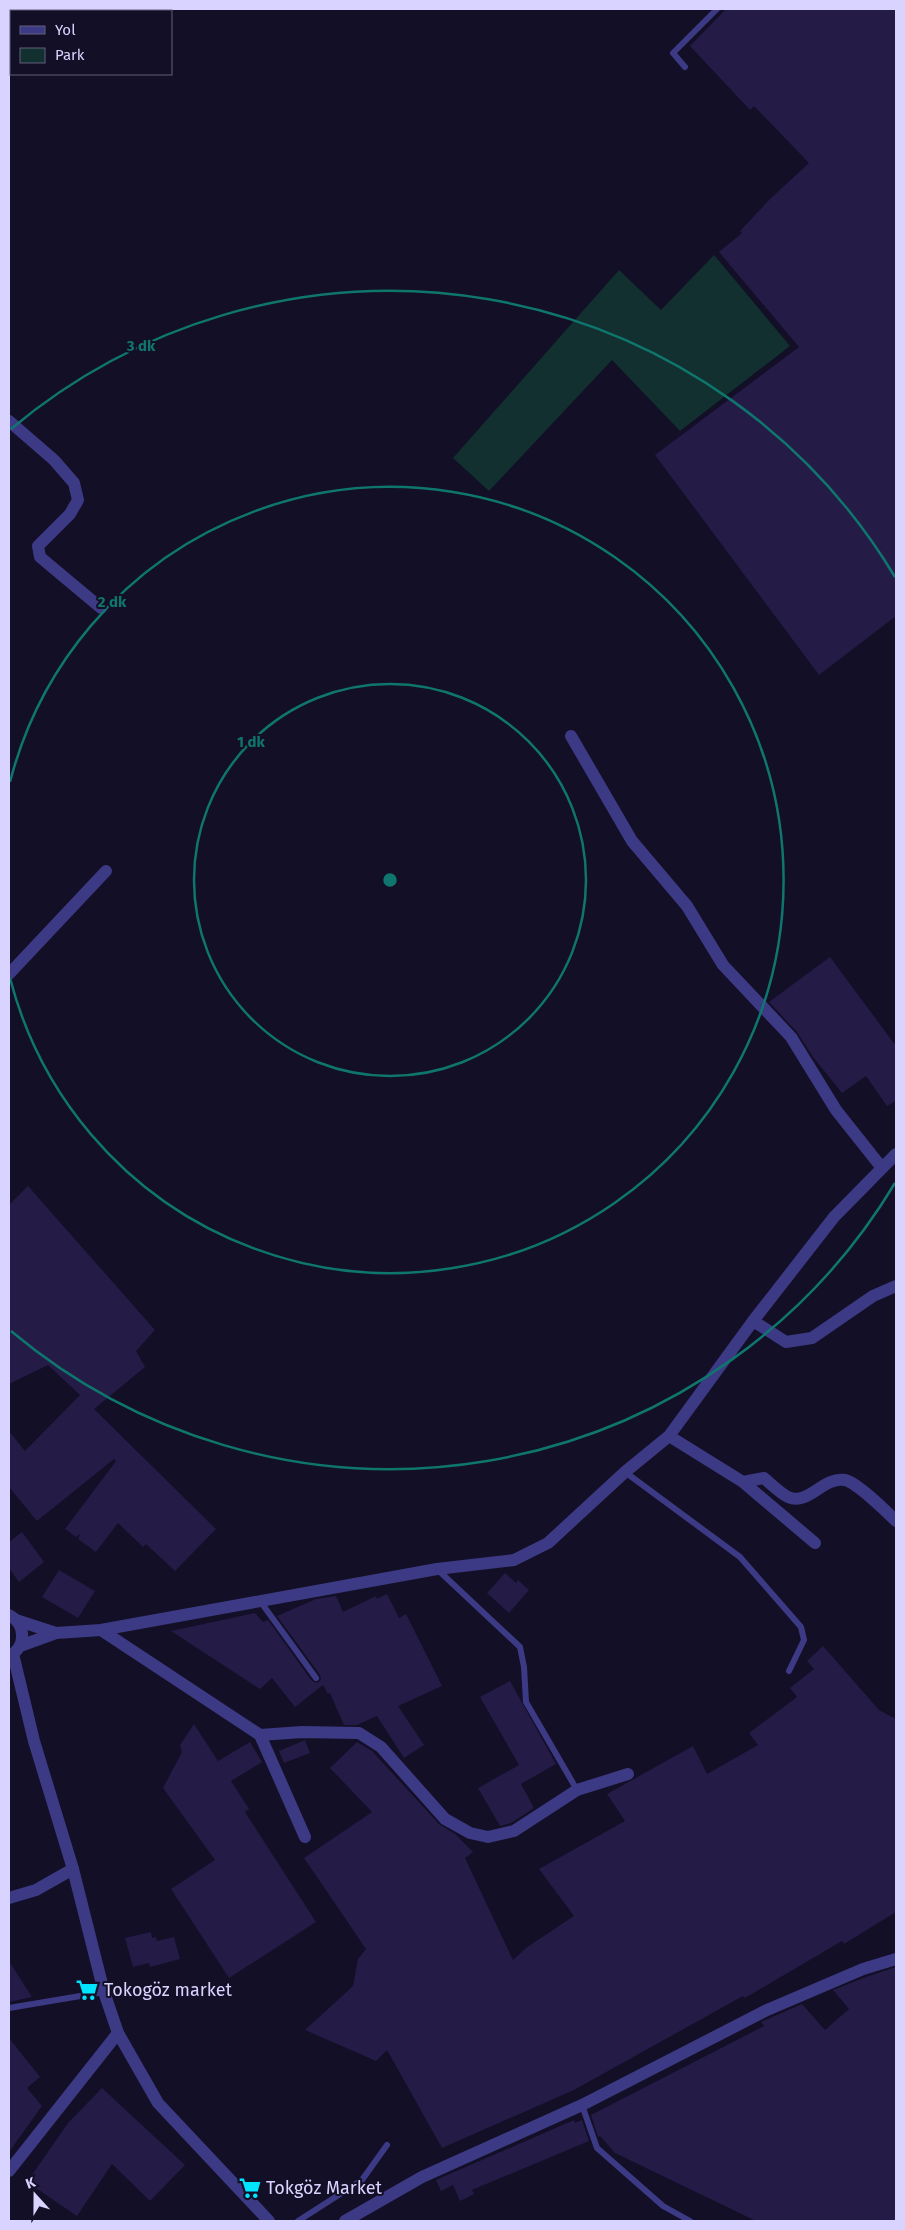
<svg xmlns="http://www.w3.org/2000/svg" width="905" height="2230" viewBox="0 0 905 2230" font-family="'Fira Sans',sans-serif">
<style>
.green{fill:#12302f}
.building{fill:#241b47}
.lines{fill:none;stroke-linecap:round;stroke-linejoin:round}
.service{stroke:#3d3a85;stroke-width:6}
.minor{stroke:#3d3a85;stroke-width:12}
.tertiary{stroke:#3d3a85;stroke-width:12}
.ring{fill:none;stroke:#0f766e;stroke-width:2.5}
.labels{text-anchor:middle;dominant-baseline:central;stroke-width:4;stroke-linejoin:round;paint-order:stroke}
.poi-label{font-size:18px;fill:#d9d4ff;stroke:#130f26;text-anchor:start}
.centre{fill:#0f766e;stroke:#130f26;stroke-width:2.5}
.ring-label{font-size:15px;text-anchor:middle;font-weight:bold;fill:#0f766e;stroke:#130f26;stroke-width:4;stroke-linejoin:round;paint-order:stroke}
</style>
<rect width="100%" height="100%" fill="#130f26"/>
<path class="green" d="M714,255L790,346L680,431L612,360L489,491L453,458L619,270L661,310Z"/>
<path class="building" d="M726,9H896V616L819,675L655,455L799,347L719,252L742,233L740,231L770,199L809,163L754,106L750,110L690,46Z
M830,957L896,1046V1101L887,1106L866,1076L842,1093L813,1057L797,1032L769,1002Z
M28,1186L155,1330L136,1351L145,1367L94,1409L216,1529L175,1571L146,1544L143,1547L118,1523L96,1552L78,1539L80,1534L76,1537L65,1529L116,1461L114,1459L37,1521L9,1487V1431L25,1451L80,1395L48,1365L9,1384V1205Z
M22,1532L44,1562L19,1582L9,1568V1542Z
M59,1570L95,1591L78,1618L42,1597Z
M505,1573L516,1583L518,1580L529,1590L509,1613L487,1593Z
M387,1594L399,1618L406,1614L442,1686L398,1706L424,1745L404,1758L377,1716L357,1725H344L330,1693L328,1694L323,1685L295,1707L272,1678L260,1689L171,1631L255,1613L263,1622L268,1620L312,1681L317,1683L321,1680L320,1675L277,1616L316,1599L336,1596L343,1612L376,1596L377,1599Z
M823,1646L879,1710L896,1719V1912L844,1944L842,1941L745,1998L743,1996L574,2090L442,2148L387,2050L376,2061L305,2030L353,1986L358,1959L366,1949L304,1858L372,1812L330,1768L357,1742L372,1751L439,1824L455,1834L473,1852L465,1858L513,1960L526,1948L574,1916L539,1869L625,1821L607,1794L693,1746L707,1774L758,1745L749,1733L797,1697L790,1688L814,1669L807,1661Z
M510,1681L556,1764L521,1784L534,1808L511,1823L500,1826L478,1788L519,1765L480,1697Z
M194,1724L218,1761L250,1742L262,1762L231,1781L249,1809L245,1812L316,1922L229,1978L171,1889L215,1860L163,1788L182,1752L180,1745Z
M305,1740L310,1753L284,1763L279,1751Z
M151,1932L152,1938L156,1937L157,1941L174,1937L180,1959L150,1967L149,1963L133,1967L125,1938Z
M9,1961L32,1997L9,2002Z
M896,1967V2221H756L615,2153L600,2136L598,2137L591,2115L764,2026L761,2022L802,2004L825,2030L849,2009L833,1990L866,1977Z
M9,2038L40,2077L27,2088L42,2106L9,2152Z
M102,2088L185,2165L150,2201L112,2164L77,2216L27,2182L68,2123Z
M574,2120L575,2123L582,2120L589,2141L472,2190L474,2194L460,2201L453,2185L441,2191L436,2180Z"/>
<g class="lines">
<path class="service" d="M685,67L673,53L717,9
M625,1472L740,1557L801,1627L804,1640L789,1671
M438,1570L520,1647L524,1667L526,1702L577,1790
M260,1601L316,1678
M9,2008L104,1992
M582,2105L597,2148L663,2206L690,2221
M298,2221L362,2180L387,2145"/>
<path class="minor" d="M9,421L54,460L74,483L78,500L70,514L38,546L40,557L101,608
M571,736L632,841L687,906L723,965L791,1037L836,1110L882,1168
M9,974L106,871
M753,1321L786,1342L812,1338L873,1296L896,1286
M669,1436L743,1482L815,1543
M743,1482L764,1478C771,1484 780,1493 788,1497C809,1506 823,1476 845,1480C856,1482 887,1512 896,1521
M16,1620L56,1633
M101,1630L260,1735L302,1732L359,1733L381,1747L445,1819L470,1833L488,1837L514,1831L577,1790L628,1774
M20,1646L56,1633L101,1630L437,1569L514,1560L548,1543L625,1472L669,1436L753,1321L834,1217L896,1154
M260,1735L305,1837
M9,1898L36,1890L73,1869
M9,2171L118,2033
M345,2221L422,2177L582,2105L767,2010L863,1969L896,1959"/>
<path class="tertiary" d="M9,1615C26,1624 27,1647 9,1656
M13,1654L34,1741L73,1869L104,1992L118,2033L158,2103L269,2221"/>
</g>
<g class="ring">
<circle cx="390" cy="880" r="196"/>
<path d="M10 782A393 393 0 1 1 10 978"/>
<path d="M895 1183A589 589 0 0 1 11 1331M11 429A589 589 0 0 1 895 577"/>
</g>
<defs>
<g id="supermarket-bare" transform="scale(1.725)"><path d="M-6-5.5h2.5l.6 2H6L4.5 2H-2.5L-4.4-4H-6ZM-1.5 3.2a1.3 1.3 0 1 0 .1 0ZM3 3.2a1.3 1.3 0 1 0 .1 0Z" fill="#00e5ff" stroke="#130f26" stroke-width="2.5" paint-order="stroke"/></g>
</defs>
<g fill-rule="evenodd">
<use href="#supermarket-bare" x="87" y="1990"/>
<use href="#supermarket-bare" x="250" y="2188"/>
</g>
<g class="labels">
<g class="poi-label">
<text x="104" y="1990">Tokogöz market</text>
<text x="266" y="2188">Tokgöz Market</text>
</g>
</g>
<circle cx="390" cy="880" r="8" class="centre"/>
<g class="ring-label">
<text x="141" y="351">3 dk</text>
<text x="112" y="607">2 dk</text>
<text x="251" y="747">1 dk</text>
</g>
<rect width="905" height="2230" fill="none" stroke="#d9d4ff" stroke-width="20"/>
<rect x="10" y="10" width="162" height="65" fill="#130f26" stroke="#625e7d"/>
<rect x="20" y="26" width="25" height="8" fill="#3d3a85" stroke="#625e7d"/>
<text x="55" y="35" font-size="15" fill="#d9d4ff">Yol</text>
<rect x="20" y="48" width="25" height="15" fill="#12302f" stroke="#625e7d"/>
<text x="55" y="60" font-size="15" fill="#d9d4ff">Park</text>
<g transform="translate(35 2195) rotate(339)" stroke="#130f26" stroke-width="4" paint-order="stroke">
<path d="M0-4L9 19L0 12L-9 19Z" fill="#d9d4ff"/>
<text y="-8" font-size="14" font-weight="bold" text-anchor="middle" fill="#d9d4ff">K</text>
</g>
</svg>
